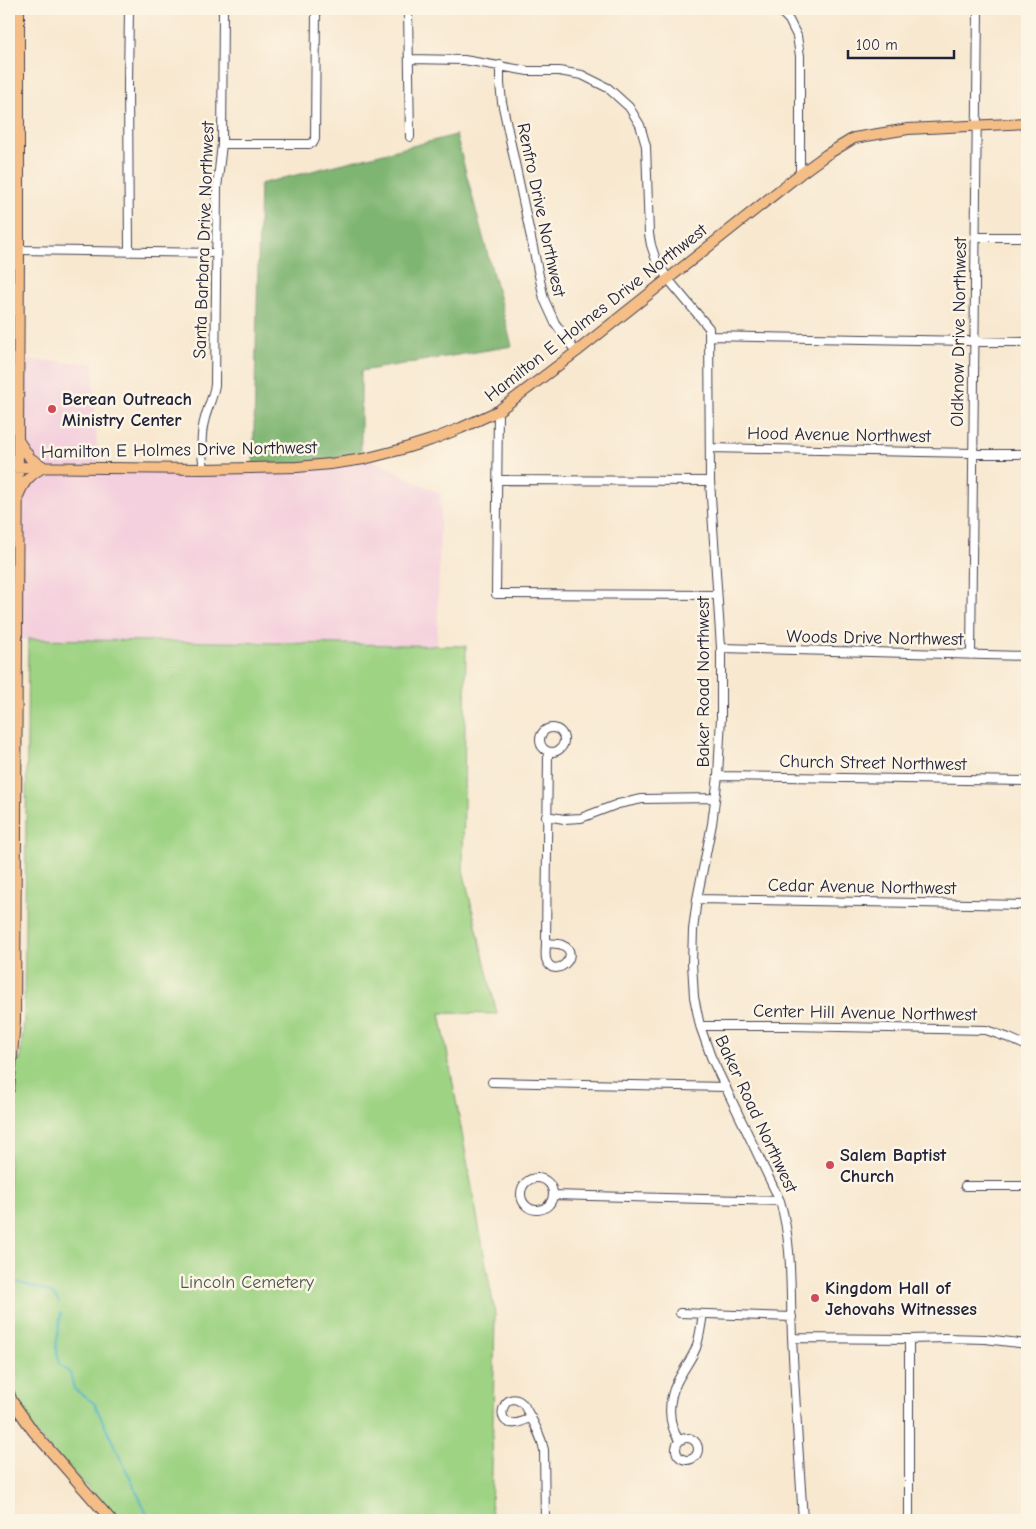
<svg xmlns="http://www.w3.org/2000/svg" width="1036" height="1529" viewBox="0 0 1036 1529" font-family="'Comic Neue',sans-serif">
<style>
.built{fill:#f4cfdd}
.green{fill:#9fd384;stroke:#607a60}
.forest{fill:#7fb572;stroke:#506c56}
.lines{fill:none;stroke-linecap:round;stroke-linejoin:round}
.stream{stroke:#4ab1c8;stroke-width:2}
.minor-casing{stroke:#424051;stroke-width:10}
.major-casing{stroke:#424051;stroke-width:12}
.minor{stroke:#fff;stroke-width:8}
.major{stroke:#f6be87;stroke-width:10}
.poi-dot{fill:#d1495b;stroke:#fcf5e5;stroke-width:2}
.labels{text-anchor:middle;dominant-baseline:central;stroke-width:5;stroke-linejoin:round;paint-order:stroke}
.street-label{font-size:18px;fill:#22223b;stroke:#fcf5e5}
.poi-label{font-size:18px;font-weight:bold;fill:#22223b;stroke:#fcf5e5;text-anchor:start}
.park-label{font-size:18px;fill:#485751;stroke:#fcf5e5}
</style>
<rect width="100%" height="100%" fill="#fcf5e5"/>
<filter id="ink" filterUnits="userSpaceOnUse"><feTurbulence type="fractalNoise" baseFrequency=".02" numOctaves="2"/><feDisplacementMap in="SourceGraphic" scale="10" xChannelSelector="R" yChannelSelector="G"/><feConvolveMatrix kernelMatrix="1 2 1 2 8 2 1 2 1" color-interpolation-filters="sRGB"/></filter>
<filter id="wash" filterUnits="userSpaceOnUse"><feTurbulence type="fractalNoise" baseFrequency=".0096" numOctaves="4" result="noise"/><feDisplacementMap in="SourceGraphic" scale="20" xChannelSelector="R" yChannelSelector="G"/><feGaussianBlur stdDeviation="1.12" result="paint"/><feColorMatrix in="noise" values="0 0 0 0 0 0 0 0 0 0 0 0 0 0 0 0 0 1.4 0 .05"/><feComposite in="paint" operator="in"/></filter>
<g filter="url(#wash)">
<rect width="100%" height="100%" fill="#f8e8d0"/>
<path class="built" d="M9,359L93,363L98,471H253L361,454L441,494L437,645L14,639L11,910H9Z"/>
<path class="green" d="M28,639L466,646L463,870L497,1014L440,1013L495,1314L491,1520H119L9,1406V1058L20,1061L24,1021Z"/>
<path class="forest" d="M456,135L512,346L361,371V454L253,471L260,184Z"/>
<g class="lines">
<path class="stream" d="M9,1279C16,1281 24,1285 32,1287C44,1290 51,1290 59,1302
M61,1313L56,1346L59,1364L70,1373L74,1389L94,1403L150,1520"/>
</g>
</g>
<g filter="url(#ink)">
<g class="lines">
<g class="minor-casing">
<path id="minor" d="M129,9L128,83L129,252
M408,9L410,137
M778,9L789,20L797,36L800,56V174
M409,59L464,60L528,71H559L582,75L608,88L629,107L640,125L646,146L649,234L651,245L656,260L668,279L709,328L710,481L721,648V717L718,776L712,824L697,899L693,930L692,963L694,997L700,1026L711,1057L780,1201C793,1244 790,1292 792,1337C795,1398 799,1459 803,1520
M500,65V84L502,102L544,299L555,323L576,352
M222,144H309L313,143L315,139L316,9
M975,237H1027
M19,250L216,253
M709,336L1027,342
M498,411L496,594L717,595
M710,448L1027,454
M204,469C201,452 200,435 205,418C208,407 213,397 215,385L217,188L222,144L223,9
M497,480L710,481
M721,648L1027,656
M971,655L978,9
M540 740a12 12 0 1 1 24 0a12 12 0 1 1-24 0Z
M718,776L1027,781
M546,816L564,819L581,818L618,804L642,799L715,798
M697,899L1027,905
M546,943L548,752
M546,943C551,944 557,943 562,945C584,954 553,982 546,959C545,955 546,948 546,943Z
M700,1026H791L986,1030L1009,1038L1027,1046
M492,1082L726,1087
M521 1194a16 16 0 1 1 32 0a16 16 0 1 1-32 0Z
M965,1186H1027
M553,1195L780,1201
M680,1313L792,1317
M792,1338L909,1339L946,1338L985,1339L1027,1344
M909,1339V1520
M531,1417C526,1419 521,1423 516,1423C491,1427 505,1384 524,1405C532,1420 541,1434 544,1450L545,1520
M676 1449a11 11 0 1 1 22 0a11 11 0 1 1-22 0Z
M679,1440C667,1423 668,1400 677,1382C683,1370 691,1360 696,1348C700,1337 701,1325 703,1314"/>
</g>
<g class="major-casing">
<path id="major" d="M18,440L30,458L44,467
M9,467L204,469L297,467L330,464L364,459L399,450L431,440L461,428L498,411L576,352L800,174L826,155L854,138L908,129L1027,123
M19,494C24,481 31,474 42,468
M9,1089L15,1021L19,250V9
M9,1393L12,1401L33,1431L111,1520"/>
</g>
<use href="#minor" class="minor"/>
<use href="#major" class="major"/>
</g>
</g>
<g class="poi-dot">
<circle cx="52" cy="409" r="5"/>
<circle cx="830" cy="1165" r="5"/>
<circle cx="815" cy="1298" r="5"/>
</g>
<g class="labels">
<g class="street-label">
<text transform="translate(541 210) rotate(78)">Renfro Drive Northwest</text>
<text transform="translate(204 240) rotate(-88)">Santa Barbara Drive Northwest</text>
<text transform="translate(596 313) rotate(-38)">Hamilton E Holmes Drive Northwest</text>
<text transform="translate(959 332) rotate(-89)">Oldknow Drive Northwest</text>
<text transform="translate(839 435) rotate(1)">Hood Avenue Northwest</text>
<text transform="translate(179 450) rotate(-1)">Hamilton E Holmes Drive Northwest</text>
<text transform="translate(875 638) rotate(1)">Woods Drive Northwest</text>
<text transform="translate(703 682) rotate(-90)">Baker Road Northwest</text>
<text transform="translate(873 763) rotate(1)">Church Street Northwest</text>
<text transform="translate(862 887) rotate(1)">Cedar Avenue Northwest</text>
<text transform="translate(865 1013) rotate(1)">Center Hill Avenue Northwest</text>
<text transform="translate(756 1114) rotate(65)">Baker Road Northwest</text>
</g>
<g class="poi-label">
<text x="62" y="399">Berean Outreach<tspan x="62" dy="21">Ministry Center</tspan></text>
<text x="840" y="1155">Salem Baptist<tspan x="840" dy="21">Church</tspan></text>
<text x="825" y="1288">Kingdom Hall of<tspan x="825" dy="21">Jehovahs Witnesses</tspan></text>
</g>
<g class="park-label">
<text x="247" y="1282">Lincoln Cemetery</text>
</g>
</g>
<rect width="1036" height="1529" fill="none" stroke="#fcf5e5" stroke-width="30"/>
<path d="M848 50v8h106v-8" fill="none" stroke="#22223b" stroke-width="2.5"/>
<text x="856" y="50" font-size="15" fill="#22223b" stroke="#fcf5e5" stroke-width="4" paint-order="stroke">100 m</text>
</svg>
